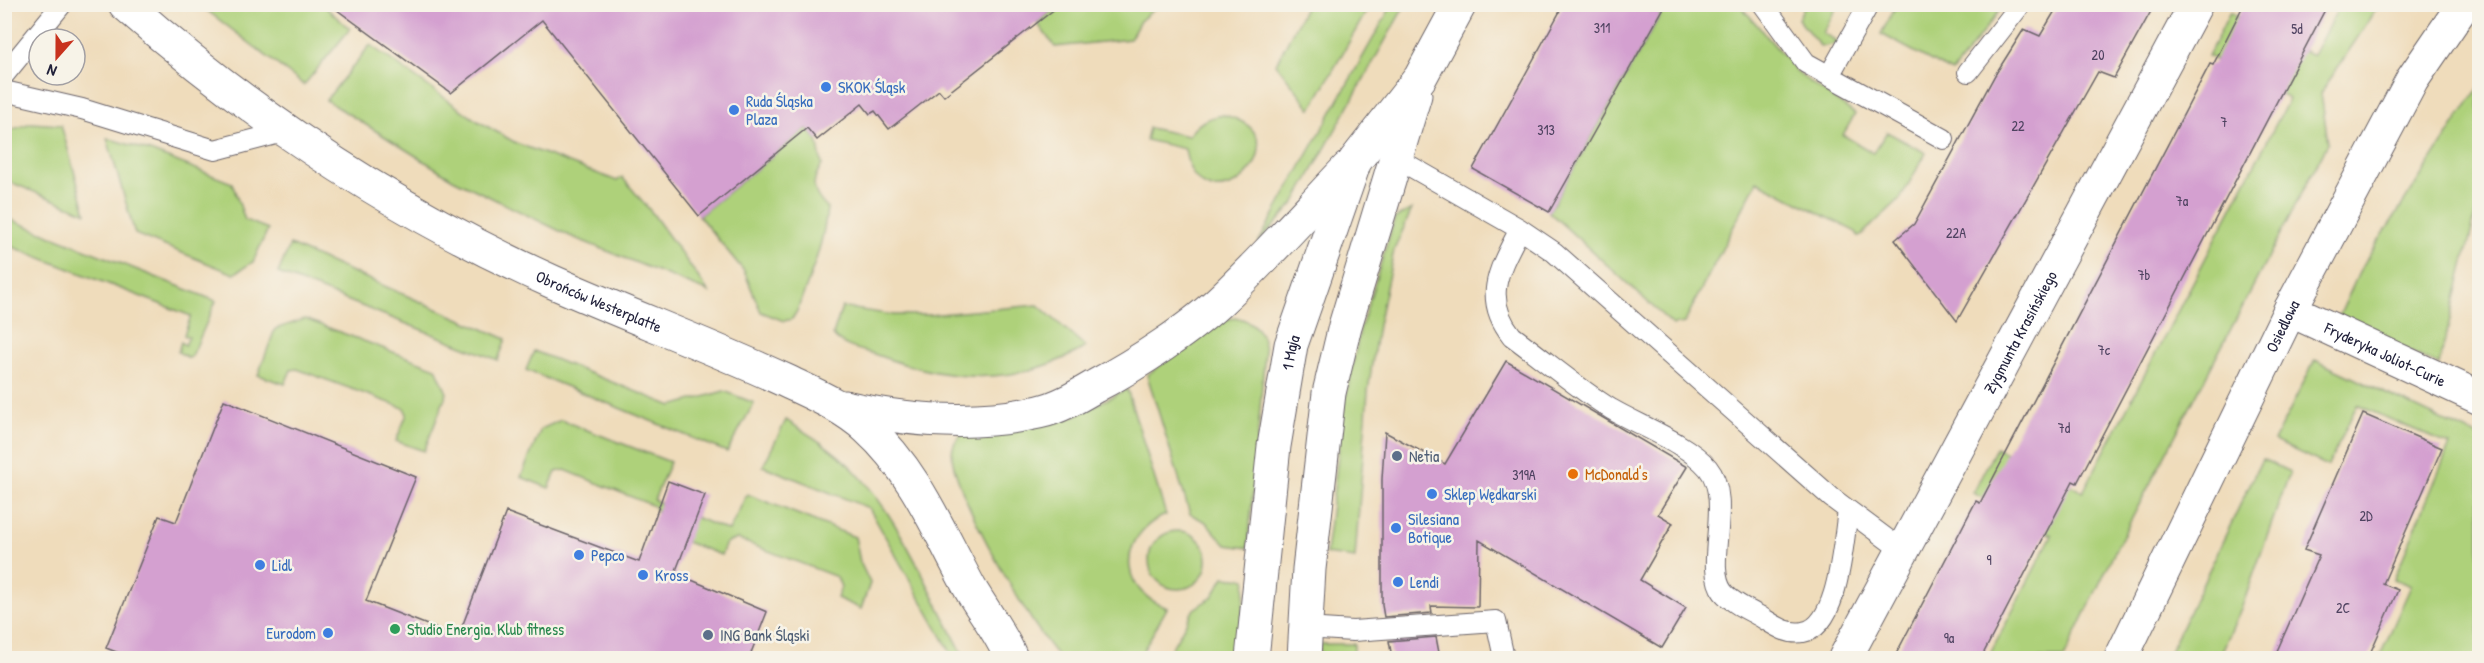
<svg xmlns="http://www.w3.org/2000/svg" width="2484" height="663" viewBox="0 0 2484 663" font-family="'Patrick Hand',sans-serif">
<style>
.green{fill:#aed17a;stroke:#687a5a;stroke-width:1.5}
.building{fill:#d4a0d0}
.lines{fill:none;stroke-linecap:round;stroke-linejoin:round}
.lane-casing{stroke:#6a6368;stroke-width:22}
.street-casing{stroke:#6a6368;stroke-width:35}
.secondary-casing{stroke:#6a6368;stroke-width:35}
.lane{stroke:#fff;stroke-width:20}
.street{stroke:#fff;stroke-width:33}
.secondary{stroke:#fff;stroke-width:33}
.shop-dot{fill:#3f7fe0;stroke:#f7f3e8;stroke-width:2}
.service-dot{fill:#5c6f8a;stroke:#f7f3e8;stroke-width:2}
.food-dot{fill:#e8710a;stroke:#f7f3e8;stroke-width:2}
.leisure-dot{fill:#2e9e5b;stroke:#f7f3e8;stroke-width:2}
.labels{text-anchor:middle;dominant-baseline:central;stroke-width:5;stroke-linejoin:round;paint-order:stroke}
.number-label{font-size:14px;fill:#4e4260}
.shop-label{font-size:16px;fill:#366cbe;stroke:#f7f3e8;text-anchor:start}
.street-label{font-size:16px;fill:#22223b;stroke:#f7f3e8}
.service-label{font-size:16px;fill:#4e5e75;stroke:#f7f3e8;text-anchor:start}
.food-label{font-size:16px;fill:#c56008;stroke:#f7f3e8;text-anchor:start}
.leisure-label{font-size:16px;fill:#27864d;stroke:#f7f3e8;text-anchor:start}
</style>
<rect width="100%" height="100%" fill="#f7f3e8"/>
<filter id="ink" filterUnits="userSpaceOnUse"><feTurbulence type="fractalNoise" baseFrequency=".0167" numOctaves="2"/><feDisplacementMap in="SourceGraphic" scale="12" xChannelSelector="R" yChannelSelector="G"/><feConvolveMatrix kernelMatrix="1 2 1 2 8 2 1 2 1" color-interpolation-filters="sRGB"/></filter>
<filter id="wash" filterUnits="userSpaceOnUse"><feTurbulence type="fractalNoise" baseFrequency=".008" numOctaves="4" result="noise"/><feDisplacementMap in="SourceGraphic" scale="24" xChannelSelector="R" yChannelSelector="G"/><feGaussianBlur stdDeviation="1.35" result="paint"/><feColorMatrix in="noise" values="0 0 0 0 0 0 0 0 0 0 0 0 0 0 0 0 0 1.4 0 .05"/><feComposite in="paint" operator="in"/></filter>
<g filter="url(#wash)">
<rect width="100%" height="100%" fill="#efdcbb"/>
<path class="green" d="M1307,4L1370,5L1311,109L1276,64Z
M1897,4H2004V5L1952,72L1881,34Z
M200,5H323L350,29L304,85Z
M1060,5H1159L1140,21L1130,39L1055,47L1037,23Z
M1392,5H1405L1295,202L1258,243Z
M1666,5H1740L1800,75L1855,114L1843,135L1873,153L1887,132L1926,153L1900,199L1859,237L1856,232L1757,181L1684,323L1673,325L1549,212Z
M1805,5H1838L1823,33L1840,43L1821,47L1798,19Z
M2340,5H2379L2321,93L2328,143L2118,545L2064,658H1988L2052,535L1973,493L1996,448L2083,492L2289,99L2208,56L2230,12L2313,55Z
M370,45L476,120L516,143L617,181L622,177L653,214L709,292L570,236L453,179L326,100Z
M2479,87V200L2439,365L2338,319L2361,268Z
M1224,115C1316,138 1199,245 1185,149L1146,140L1149,128L1188,136C1199,122 1207,117 1224,115Z
M31,123L61,125L86,213L5,180V132Z
M807,128L817,140L822,165C810,182 812,193 827,208C824,244 810,277 797,311L792,319L784,321L761,312L744,271L699,216Z
M107,138L150,151L232,183L245,220L268,229L253,262L234,274L135,234Z
M1412,209L1394,250L1378,325L1368,391L1355,558L1326,554L1344,406L1360,330L1395,218Z
M4,217L216,301L192,356L189,358L178,352L181,342L185,345L189,337L184,335L191,316L5,244Z
M290,245L506,339L498,360L278,273Z
M1038,305L1086,347C1015,388 948,382 874,354C861,350 840,346 833,335L842,307L893,315H929Z
M1239,318C1256,323 1263,333 1265,351L1248,548L1226,545L1206,522L1190,514L1147,375L1225,319Z
M305,319L436,368L447,393L424,451L396,441L407,414L404,408L297,369L291,370L285,384L258,375L275,329Z
M534,351L672,406L724,391L754,403L727,452L526,370Z
M2315,360L2479,437V658H2437L2425,654L2422,658H2379L2411,586L2394,579L2450,445L2357,405L2328,466L2274,441Z
M1127,389L1166,515C1135,526 1117,562 1140,590C1147,599 1157,603 1167,608L1139,658H1060C1033,631 953,492 952,455C952,447 955,440 961,434L1074,416Z
M561,420L670,462L654,500L729,531L747,494L855,537L860,562L870,583L861,609L837,598L841,587L837,577L737,539L726,543L721,555L652,529L658,515L654,506L565,470L556,472L549,488L521,477L541,429Z
M786,420C810,435 833,449 853,469C900,517 933,599 965,658H954L869,508L763,466Z
M2262,459L2290,472L2243,604L2219,658H2167Z
M1149 560a29 29 0 1 1 58 0a29 29 0 1 1-58 0Z
M1224,577L1246,579L1238,658H1166L1194,609L1212,597Z
M1320,644H1354V658H1320Z"/>
<g id="blocks">
<path class="building" d="M329,4H1061L944,96L939,90L889,129L875,111L870,114L862,104L817,140L807,128L699,216L542,20L451,93Z
M1564,4H1666L1549,212L1473,169Z
M2059,4H2155L2114,78L2098,72L1957,321L1895,240L1914,224L1995,75L2024,29L2040,36Z
M2244,4H2328L2077,483L2073,481L1981,658H1894L1976,501L1980,503L2210,64L2213,65Z
M1506,361L1687,467L1658,514L1673,523L1640,580L1686,608L1662,648L1479,540L1478,607L1431,606L1432,613L1384,617L1382,605V479L1385,432L1445,464Z
M224,400L416,477L366,601L458,637L506,512L639,562L668,481L705,495L675,573L767,612L749,658H132L106,648L159,516L176,522Z
M2363,414L2442,448L2383,584L2398,590L2368,658H2274L2319,555L2304,550Z
M1436,637L1440,658H1392L1389,641Z"/>
</g>
</g>
<g filter="url(#ink)">
<use href="#blocks" fill-opacity="0" stroke="#6a6368" stroke-width="1.5"/>
<g class="lines">
<g class="lane-casing">
<path id="lane" d="M1763,4L1806,63L1944,139
M1968,72L2021,4
M4,75L62,4
M1829,76L1869,4
M4,91L82,109L215,150L287,131
M1396,158L1520,229L1554,252L1832,498L1903,551
M1520,229C1500,268 1481,297 1512,336C1545,360 1577,388 1611,409C1640,426 1687,443 1708,468C1734,500 1703,566 1723,592C1732,603 1749,610 1761,617C1774,625 1787,635 1803,632C1839,627 1843,541 1848,511
M1305,628L1353,631L1496,621L1504,658"/>
</g>
<g class="street-casing">
<g id="street">
<path id="s1" d="M2290,310L2480,398"/>
<path id="s2" d="M1845,658L2196,4"/>
<path id="s3" d="M2121,658L2290,310L2412,80L2464,4"/>
</g>
</g>
<g class="secondary-casing">
<g id="secondary">
<path id="s4" d="M125,4C253,117 397,212 553,282C630,316 708,345 784,380C813,394 843,406 867,428C916,472 940,534 971,590C984,612 1002,635 1011,658"/>
<path d="M845,407C908,421 976,426 1039,412C1059,408 1080,395 1097,385C1137,364 1192,328 1224,297C1267,256 1307,211 1348,168"/>
<path id="s5" d="M1252,658L1274,446L1291,345L1355,161L1420,78L1460,4"/>
<path d="M1304,658L1309,569L1329,393L1345,326L1415,95"/>
</g>
</g>
<use href="#lane" class="lane"/>
<use href="#street" class="street"/>
<use href="#secondary" class="secondary"/>
</g>
</g>
<g class="shop-dot">
<circle cx="826" cy="87" r="6"/>
<circle cx="734" cy="110" r="6"/>
<circle cx="1432" cy="494" r="6"/>
<circle cx="1396" cy="528" r="6"/>
<circle cx="579" cy="555" r="6"/>
<circle cx="260" cy="565" r="6"/>
<circle cx="643" cy="575" r="6"/>
<circle cx="1398" cy="582" r="6"/>
<circle cx="328" cy="633" r="6"/>
</g>
<g class="service-dot">
<circle cx="1397" cy="456" r="6"/>
<circle cx="708" cy="635" r="6"/>
</g>
<circle class="food-dot" cx="1573" cy="474" r="6"/>
<circle class="leisure-dot" cx="395" cy="629" r="6"/>
<g class="labels">
<g class="number-label">
<text x="1602" y="27">311</text>
<text x="2297" y="28">5d</text>
<text x="2098" y="54">20</text>
<text x="2224" y="121">7</text>
<text x="2018" y="125">22</text>
<text x="1546" y="129">313</text>
<text x="2182" y="200">7a</text>
<text x="1956" y="232">22A</text>
<text x="2144" y="274">7b</text>
<text x="2104" y="349">7c</text>
<text x="2064" y="427">7d</text>
<text x="1524" y="474">319A</text>
<text x="2366" y="515">2D</text>
<text x="1989" y="559">9</text>
<text x="2343" y="607">2C</text>
<text x="1949" y="637">9a</text>
</g>
<g class="shop-label">
<text x="838" y="87">SKOK Śląsk</text>
<text x="746" y="101">Ruda Śląska<tspan x="746" dy="18">Plaza</tspan></text>
<text x="1444" y="494">Sklep Wędkarski</text>
<text x="1408" y="519">Silesiana<tspan x="1408" dy="18">Botique</tspan></text>
<text x="591" y="555">Pepco</text>
<text x="272" y="565">Lidl</text>
<text x="655" y="575">Kross</text>
<text x="1410" y="582">Lendi</text>
<text x="316" y="633" text-anchor="end">Eurodom</text>
</g>
<g class="street-label">
<text stroke="none"><textPath href="#s4" startOffset="562">Obrońców Westerplatte</textPath></text>
<text stroke="none"><textPath href="#s3" startOffset="369">Osiedlowa</textPath></text>
<text stroke="none"><textPath href="#s2" startOffset="370">Zygmunta Krasińskiego</textPath></text>
<text stroke="none"><textPath href="#s5" startOffset="308">1 Maja</textPath></text>
<text stroke="none"><textPath href="#s1" startOffset="105">Fryderyka Joliot-Curie</textPath></text>
</g>
<g class="service-label">
<text x="1409" y="456">Netia</text>
<text x="720" y="635">ING Bank Śląski</text>
</g>
<g class="food-label">
<text x="1585" y="474">McDonald's</text>
</g>
<g class="leisure-label">
<text x="407" y="629">Studio Energia. Klub fitness</text>
</g>
</g>
<rect width="2484" height="663" fill="none" stroke="#f7f3e8" stroke-width="24"/>
<g transform="translate(57 57) rotate(201)"><circle r="28" fill="#f7f3e8" stroke="#a29fa3" stroke-width="1.5"/>
<path d="M0-4.5L10 22L0 15L-10 22Z" fill="#c8321e"/>
<text y="-9" font-size="16" font-weight="bold" text-anchor="middle" fill="#22223b">N</text>
</g>
</svg>
